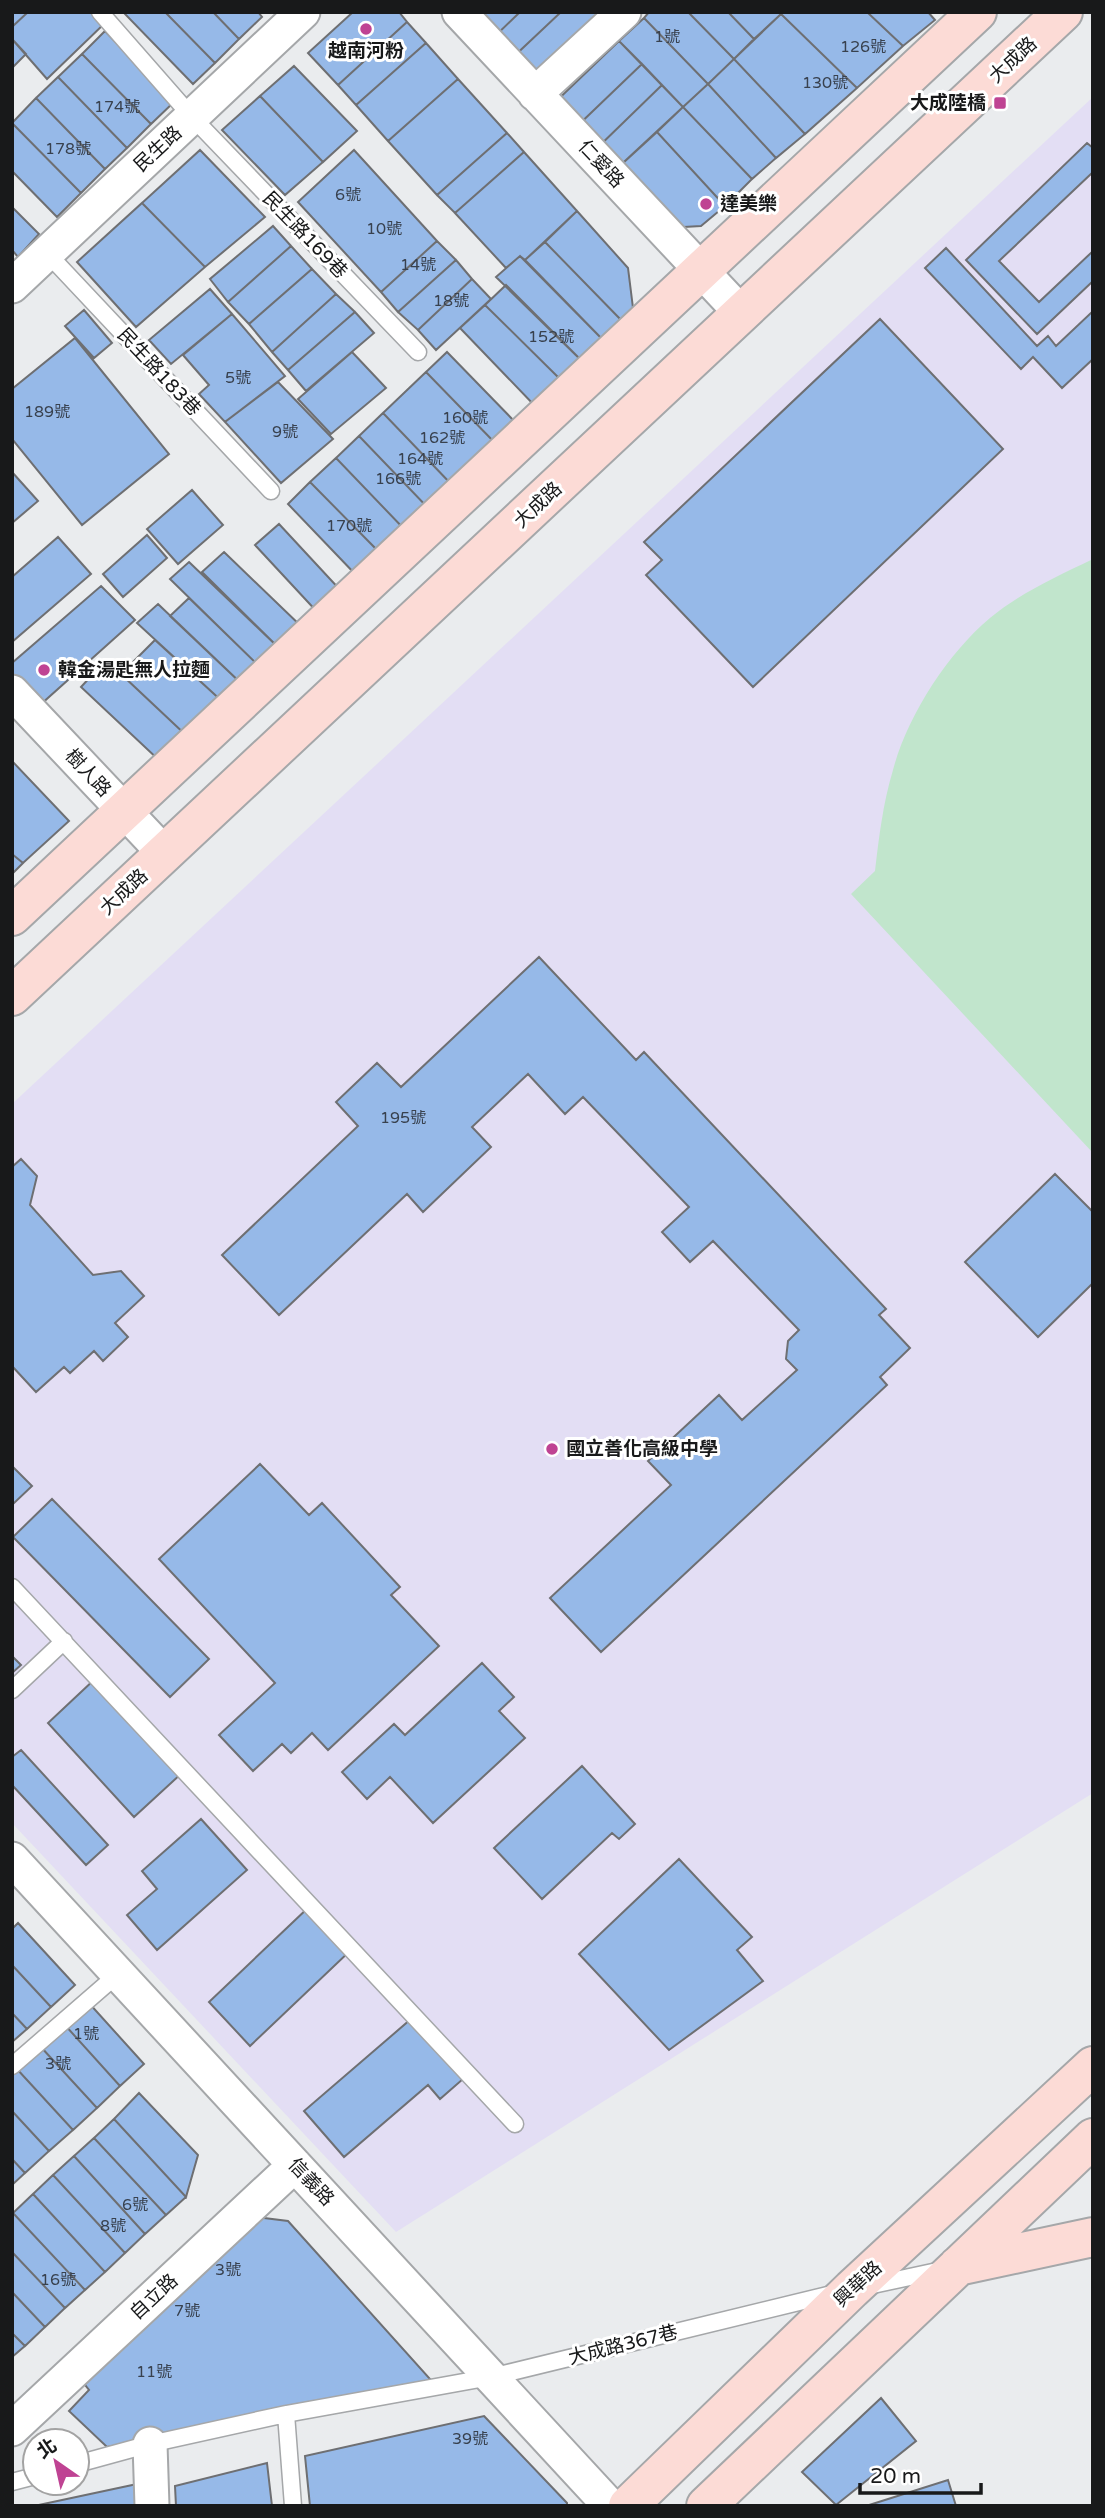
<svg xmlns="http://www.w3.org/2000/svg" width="1105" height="2518" viewBox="0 0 1105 2518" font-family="'Varela Round','Noto Sans TC',sans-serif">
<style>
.education{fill:#e3def4}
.green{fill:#c1e5cc}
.building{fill:#96b9e8;stroke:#6e6f72;stroke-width:2}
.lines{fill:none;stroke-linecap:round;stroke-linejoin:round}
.lane-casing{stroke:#a5a7a9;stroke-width:19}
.street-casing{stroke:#a5a7a9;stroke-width:37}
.secondary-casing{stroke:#a5a7a9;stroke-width:42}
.lane{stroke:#fff;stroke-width:16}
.street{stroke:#fff;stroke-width:33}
.secondary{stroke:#fcdbd6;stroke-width:38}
.poi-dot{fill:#bf4393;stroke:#fff;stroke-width:2.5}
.labels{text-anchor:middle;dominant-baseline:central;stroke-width:6;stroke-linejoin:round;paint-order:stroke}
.number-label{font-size:16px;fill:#38414e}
.poi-label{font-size:19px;font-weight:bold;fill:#18191a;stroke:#fff;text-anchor:start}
.street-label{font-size:19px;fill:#18191a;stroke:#fff}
</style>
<rect width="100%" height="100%" fill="#eaecee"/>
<path class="education" d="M1093,97V1793L396,2232L12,1823V1104Z"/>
<path class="green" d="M1093,559V1153L851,894L875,871C879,837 883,803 893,770C907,717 947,654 990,618C1020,593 1058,576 1093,559Z"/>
<path class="building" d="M12,12H28L12,27Z
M28,12H96L106,22L47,79L12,39V27Z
M165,12H213L239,39L215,63Z
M165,12L215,63L193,84L124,13Z
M213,12H258L262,17L239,39Z
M353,12H399L407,22L338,85L308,53Z
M486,12H520L491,40L476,22Z
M520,12H561L509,61L491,40Z
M561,12H599L537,89L509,61Z
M649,12H688L734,59L708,84L644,18Z
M688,12H728L754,39L734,59Z
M728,12H780L781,14L754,39Z
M783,12H867L903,46L857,88L781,14Z
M867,12H928L935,20L903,46Z
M781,14L857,88L805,134L734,59Z
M644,18L708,84L683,107L619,41Z
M407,22L426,43L356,105L338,85Z
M105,31L174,102L151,124L82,54Z
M12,39L26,54L12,68Z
M619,41L642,64L571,132L548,109Z
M426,43L458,79L388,141L356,105Z
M82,54L151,124L127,148L58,77Z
M734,59L805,134L776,158L708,84Z
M642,64L662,85L592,153L571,132Z
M294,66L357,131L323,162L260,96Z
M58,77L127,148L105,169L36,98Z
M458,79L507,133L437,195L388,141Z
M708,84L776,158L752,179L683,107Z
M662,85L683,107L611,174L592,153Z
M260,96L323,162L285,195L222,130Z
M36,98L105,169L81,193L12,123Z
M683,107L752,179L725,206L657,132Z
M12,123L81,193L57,217L12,171Z
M657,132L725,206L701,226L666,228L611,174Z
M507,133L524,152L455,213L437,195Z
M1087,143L1093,148V172L999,261L1039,302L1093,251V281L1037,334L966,260Z
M200,150L265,217L205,267L142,203Z
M354,150L437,241L381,292L298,202Z
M524,152L577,211L525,260L520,256L506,268L455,213Z
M142,203L205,267L136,327L77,262Z
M12,207L39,234L18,257L12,250Z
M577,211L628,268L634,316L625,324L545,242Z
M273,226L291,246L228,302L210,279Z
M437,241L456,260L398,312L381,292Z
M545,242L625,324L605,342L525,260Z
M291,246L312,269L249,324L228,302Z
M946,248L1037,346L1048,336L1056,346L1093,311V359L1062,388L1033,357L1021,369L925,268Z
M520,256L605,342L584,363L496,277Z
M456,260L472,279L418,330L398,312Z
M312,269L336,294L272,352L249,324Z
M472,279L491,299L436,350L418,330Z
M506,285L584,363L564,383L485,305Z
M210,289L232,314L171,364L149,340Z
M336,294L355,312L288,370L272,352Z
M485,305L564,383L537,408L460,328Z
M84,310L112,343L94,358L65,326Z
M355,312L374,333L306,391L288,370Z
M232,314L285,376L225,422L199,394L209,385L183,355Z
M880,319L1003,449L753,687L646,575L662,560L644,542Z
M75,338L169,454L82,525L12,439V389Z
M352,352L386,388L331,434L298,399Z
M447,352L517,424L497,445L426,372Z
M426,372L497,445L453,486L383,413Z
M278,382L333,439L281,483L225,422Z
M383,413L453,486L430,510L359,436Z
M359,436L430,510L407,532L336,458Z
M336,458L407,532L382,555L310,482Z
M12,472L38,501L12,523Z
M310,482L382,555L358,577L288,504Z
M192,490L223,525L178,564L147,529Z
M279,524L343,593L320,615L255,545Z
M147,535L167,558L123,597L103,574Z
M58,537L91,574L12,642V577Z
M224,552L304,629L281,650L202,572Z
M189,562L281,650L262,669L170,579Z
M101,586L135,620L40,705L12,676V663Z
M189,598L262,669L244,686L170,616Z
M158,604L244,686L225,704L137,623Z
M155,640L225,704L189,738L121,674Z
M106,660L189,738L162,763L81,687Z
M12,761L69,821L23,863L12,854Z
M12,854L23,863L12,874Z
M539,957L636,1060L644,1052L886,1309L879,1315L910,1348L880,1377L887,1385L601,1652L550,1598L671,1485L648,1461L719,1395L742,1420L797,1370L786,1359L788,1341L799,1330L713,1241L690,1262L662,1232L689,1207L583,1097L565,1114L528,1074L472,1127L491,1147L423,1212L407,1194L279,1315L222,1255L358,1126L336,1102L377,1063L401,1087Z
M21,1159L37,1176L30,1205L93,1275L121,1271L144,1296L115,1323L128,1337L103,1361L94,1351L70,1373L64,1367L36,1392L12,1366V1167Z
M1055,1174L1093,1212V1283L1038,1337L965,1262Z
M260,1464L309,1515L322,1503L400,1587L391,1595L439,1646L328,1750L312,1733L291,1753L282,1744L253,1771L219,1735L275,1683L159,1559Z
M12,1466L32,1486L12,1505Z
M52,1499L209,1659L170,1697L13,1537Z
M12,1656L21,1665L12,1673Z
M482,1663L514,1697L499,1711L525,1738L433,1823L390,1777L367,1799L342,1772L394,1724L405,1735Z
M96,1678L183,1772L134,1817L48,1723Z
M21,1750L108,1845L86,1865L12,1785V1757Z
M582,1766L635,1824L619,1839L612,1833L542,1899L494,1848Z
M201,1819L247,1870L157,1950L127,1915L157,1889L142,1871Z
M679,1859L752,1937L737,1950L763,1981L669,2050L579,1954Z
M310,1906L352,1949L250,2046L209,2002Z
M18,1923L75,1985L51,2007L12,1965V1929Z
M12,1965L51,2007L27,2029L12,2013Z
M88,2002L144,2064L120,2086L64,2024Z
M12,2013L27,2029L12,2042Z
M411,2019L463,2079L440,2099L428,2085L344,2157L304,2111Z
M64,2024L120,2086L97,2108L40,2046Z
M40,2046L97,2108L73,2130L16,2068Z
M16,2068L73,2130L49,2151L12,2111V2071Z
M139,2093L198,2155L186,2197L114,2119Z
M12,2111L49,2151L25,2173L12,2159Z
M114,2119L186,2197L166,2215L94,2138Z
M94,2138L166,2215L145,2234L74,2156Z
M74,2156L145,2234L125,2253L53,2175Z
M12,2159L25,2173L12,2185Z
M53,2175L125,2253L105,2272L33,2194Z
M33,2194L105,2272L85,2290L13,2213Z
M13,2213L85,2290L65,2308L12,2252Z
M256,2217L288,2221L439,2389L107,2447L69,2411L89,2390L82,2381Z
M12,2252L65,2308L45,2327L12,2292Z
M12,2292L45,2327L25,2346L12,2333Z
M12,2333L25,2346L12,2357Z
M881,2398L916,2441L836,2505L802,2472Z
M484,2416L567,2503V2506H310L305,2456Z
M267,2463L272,2506H176L175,2486Z
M948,2480L956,2506H866Z
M137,2484L138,2506H34Z"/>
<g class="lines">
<g class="lane-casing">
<path id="lane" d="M100,12L192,117L418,352
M47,253L271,491
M12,1587L515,2124
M12,1690L64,1641
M12,2066L118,1974
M868,2286L942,2270
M286,2414L293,2506
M77,2464L150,2444L286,2414L491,2377L836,2293
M12,2482L35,2476"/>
</g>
<g class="street-casing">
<path id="street" d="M459,12L742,314
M535,94L624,12
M12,286L303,12
M12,692L165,854
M12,1859L610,2506
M12,2429L295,2165
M150,2444L152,2506"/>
</g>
<g class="secondary-casing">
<path id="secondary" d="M12,916L977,12
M12,996L1063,12
M958,2266L1093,2237
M628,2506L852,2289L1093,2066
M706,2506L1093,2138"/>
</g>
<use href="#lane" class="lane"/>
<use href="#street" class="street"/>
<use href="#secondary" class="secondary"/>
</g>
<g class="poi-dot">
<circle cx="366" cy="29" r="7"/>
<rect x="993" y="96" width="14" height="14" rx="3.5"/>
<circle cx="706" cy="204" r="7"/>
<circle cx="44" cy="670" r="7"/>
<circle cx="552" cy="1449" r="7"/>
</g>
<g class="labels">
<g class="number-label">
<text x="667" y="37">1號</text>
<text x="863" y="47">126號</text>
<text x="825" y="83">130號</text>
<text x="117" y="107">174號</text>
<text x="68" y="149">178號</text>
<text x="348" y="195">6號</text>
<text x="384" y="229">10號</text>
<text x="418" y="265">14號</text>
<text x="451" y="301">18號</text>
<text x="551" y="337">152號</text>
<text x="238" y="378">5號</text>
<text x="47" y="412">189號</text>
<text x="465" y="418">160號</text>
<text x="285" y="432">9號</text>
<text x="442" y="438">162號</text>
<text x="420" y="459">164號</text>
<text x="398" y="479">166號</text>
<text x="349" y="526">170號</text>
<text x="403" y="1118">195號</text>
<text x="86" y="2034">1號</text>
<text x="58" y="2064">3號</text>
<text x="135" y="2205">6號</text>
<text x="113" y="2226">8號</text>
<text x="228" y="2270">3號</text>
<text x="58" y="2280">16號</text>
<text x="187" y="2311">7號</text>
<text x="154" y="2372">11號</text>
<text x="470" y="2439">39號</text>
</g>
<g class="poi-label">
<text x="366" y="51" text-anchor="middle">越南河粉</text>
<text x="986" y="103" text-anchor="end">大成陸橋</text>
<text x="720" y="204">達美樂</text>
<text x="58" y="670">韓金湯匙無人拉麵</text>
<text x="566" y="1449">國立善化高級中學</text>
</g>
<g class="street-label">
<text transform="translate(1013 60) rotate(-43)">大成路</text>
<text transform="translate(158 149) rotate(-43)">民生路</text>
<text transform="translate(601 164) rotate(47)">仁愛路</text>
<text transform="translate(305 235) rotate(46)">民生路169巷</text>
<text transform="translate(159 372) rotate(47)">民生路183巷</text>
<text transform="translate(538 505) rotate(-43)">大成路</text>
<text transform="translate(88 773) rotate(47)">樹人路</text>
<text transform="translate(124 892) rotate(-43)">大成路</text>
<text transform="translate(311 2182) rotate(47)">信義路</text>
<text transform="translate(858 2284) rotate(-43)">興華路</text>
<text transform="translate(154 2297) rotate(-43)">自立路</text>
<text transform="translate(623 2345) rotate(-14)">大成路367巷</text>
</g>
</g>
<rect width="1105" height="2518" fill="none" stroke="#18191a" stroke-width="28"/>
<g transform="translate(56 2462) rotate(326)"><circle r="33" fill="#ffffff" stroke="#a3a3a3" stroke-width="2"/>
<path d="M0-5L12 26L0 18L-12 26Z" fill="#bf4393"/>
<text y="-10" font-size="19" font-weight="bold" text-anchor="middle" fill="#18191a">北</text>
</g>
<path d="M860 2483v10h121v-10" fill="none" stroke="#18191a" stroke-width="3.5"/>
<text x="870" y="2483" font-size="21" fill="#18191a" stroke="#ffffff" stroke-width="5" paint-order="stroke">20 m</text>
</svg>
